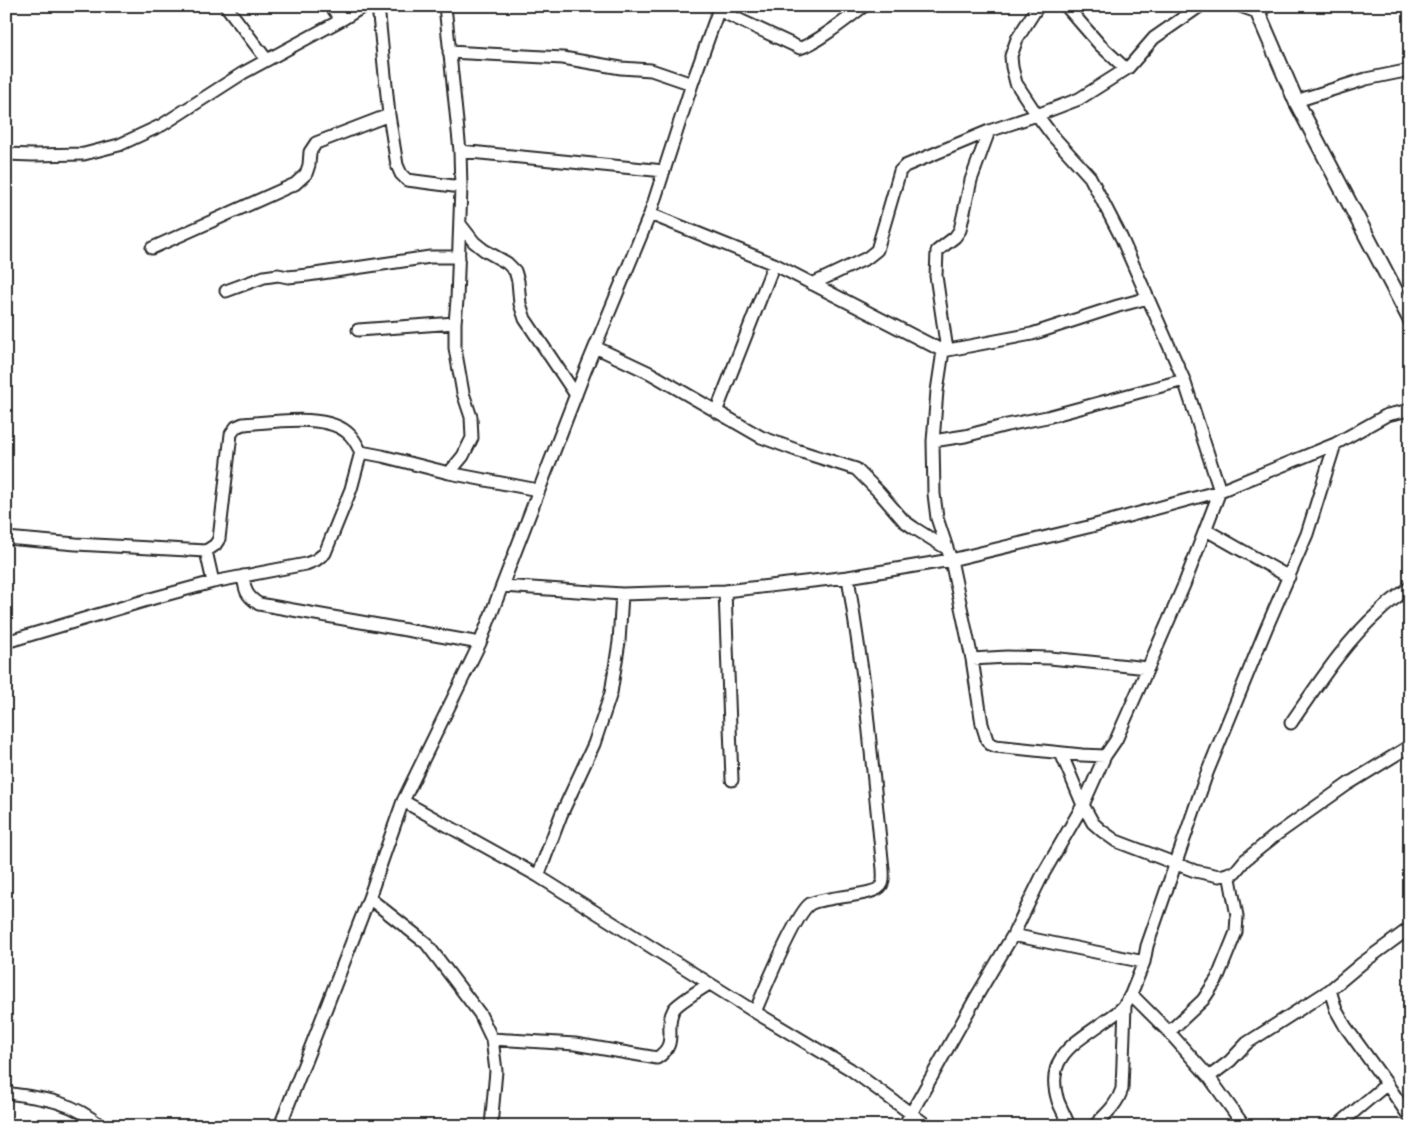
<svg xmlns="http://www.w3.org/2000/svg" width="1416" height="1132" viewBox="0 0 1416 1132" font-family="'Patrick Hand',sans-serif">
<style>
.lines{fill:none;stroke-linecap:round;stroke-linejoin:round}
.minor-casing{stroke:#2b2b2b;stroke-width:15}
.tertiary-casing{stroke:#2b2b2b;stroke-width:18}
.minor{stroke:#fff;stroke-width:11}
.tertiary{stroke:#fff;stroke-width:14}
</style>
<rect width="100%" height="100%" fill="#fff"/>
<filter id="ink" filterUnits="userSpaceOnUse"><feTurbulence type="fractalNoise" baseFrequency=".02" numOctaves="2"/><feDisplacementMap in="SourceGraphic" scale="10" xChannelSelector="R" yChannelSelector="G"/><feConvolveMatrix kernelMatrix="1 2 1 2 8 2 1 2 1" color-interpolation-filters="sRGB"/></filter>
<g filter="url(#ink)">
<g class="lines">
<g class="minor-casing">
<path id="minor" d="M226,6L267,60
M331,6L341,20
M378,6L389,115L397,165L401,174L407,180L461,187
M445,6L460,151L461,187L457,300L455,323V348L463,393L471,417L472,438L463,456L449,473
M1066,6L1100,45L1126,69
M1240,6L1257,12L1267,6
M718,10L800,48C816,44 849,17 864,6
M449,52L563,58L621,68L651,70L692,84
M1296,101L1366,79L1410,70
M460,151L664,171
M6,154L33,155L84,154L119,145L162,125L243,73L341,20L364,6
M650,214L774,264L943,351L937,391L933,441L934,494L937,518L951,560L972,659L982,724L987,740L990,744L995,746L1082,755L1105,756
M460,224L474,242L484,250L507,263L515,271L518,281L520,304L525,319L576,395
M152,248L295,184L306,174L309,165L310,152L316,143L389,115
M812,284L867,258L877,250L900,171L905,166L989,131
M226,291L264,277L278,275L288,277L308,275L430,257H459
M358,330L455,323
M595,347L650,373L761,437L799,451L856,469L878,491L904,521L914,528L946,548
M947,350L936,276L937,251L955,237L960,230L971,180L989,131L1037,115L1079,99L1128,68L1154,38L1200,6
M943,351L1032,334L1118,306L1148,298
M716,412L774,264
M933,441L965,436L1007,425L1047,417L1184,380
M1206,530L1289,577
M6,538L76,544L206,551L215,545L219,539L231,434L236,427L243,424C272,422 329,412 350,435C355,440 358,447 361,452
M206,551L213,582
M243,576C245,590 246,596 259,604L480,643
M502,586L622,594L725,591L848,577L951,560L1088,527L1220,491L1335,444L1387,415L1410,410
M725,591L732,780
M6,642L154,598L213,582L306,564L316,560L325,553L351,489L361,452L382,456L449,473L538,490
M972,659L1007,657L1050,658L1148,668
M1291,723C1318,684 1344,643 1380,611C1389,602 1400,595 1410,587
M1061,753L1083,805L1093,823L1102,831L1116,841L1195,871L1219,876L1235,872L1245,860L1276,835L1348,784L1410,746
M403,801L538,876L755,1012L850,1069L928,1126
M538,876L561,815L594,744L611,693L619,642L622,594
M369,898L426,943L480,1014L492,1039L496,1071L491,1126
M1410,928L1361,964L1330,990L1336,1010L1345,1026L1387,1084L1410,1118
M1013,935L1144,962
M755,1012C763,993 796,913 810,904C823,896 878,897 882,884C884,880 883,873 883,869L864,683L848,577
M1169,1032L1203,1000L1217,979L1236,932L1237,916L1229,873
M492,1039L575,1044L657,1058C680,1043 663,1028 674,1009C678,1003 701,989 709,984
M1209,1077L1230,1061L1247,1043L1330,990
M6,1093C43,1098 72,1101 101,1126
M280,1126L369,898L403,801L480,643L585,371L650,214L692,84L720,6
M904,1126L978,994L1013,935L1042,876L1083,805L1105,756L1116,740L1148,668L1184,585L1220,491L1184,380L1121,237L1090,177L1052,135L1037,115L1016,83L1012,67L1011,56L1017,39L1038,6
M1069,1126C1066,1117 1061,1109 1058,1101C1044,1057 1075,1043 1105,1021C1118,1012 1124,1009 1131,994
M1094,1126C1106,1114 1117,1105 1122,1089L1125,1006
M1244,1126L1209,1077L1169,1032L1131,994L1144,962L1147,946L1207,773L1266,629L1307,534L1335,444
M1337,1126L1387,1084"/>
</g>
<g class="tertiary-casing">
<path id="tertiary" d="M1255,6L1296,101L1410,319"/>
</g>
<use href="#minor" class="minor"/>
<use href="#tertiary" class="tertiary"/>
</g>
</g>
<rect width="1416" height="1132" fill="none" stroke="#fff" stroke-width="25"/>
<rect x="12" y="12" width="1391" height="1107" fill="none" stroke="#2b2b2b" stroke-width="2" filter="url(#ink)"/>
</svg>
